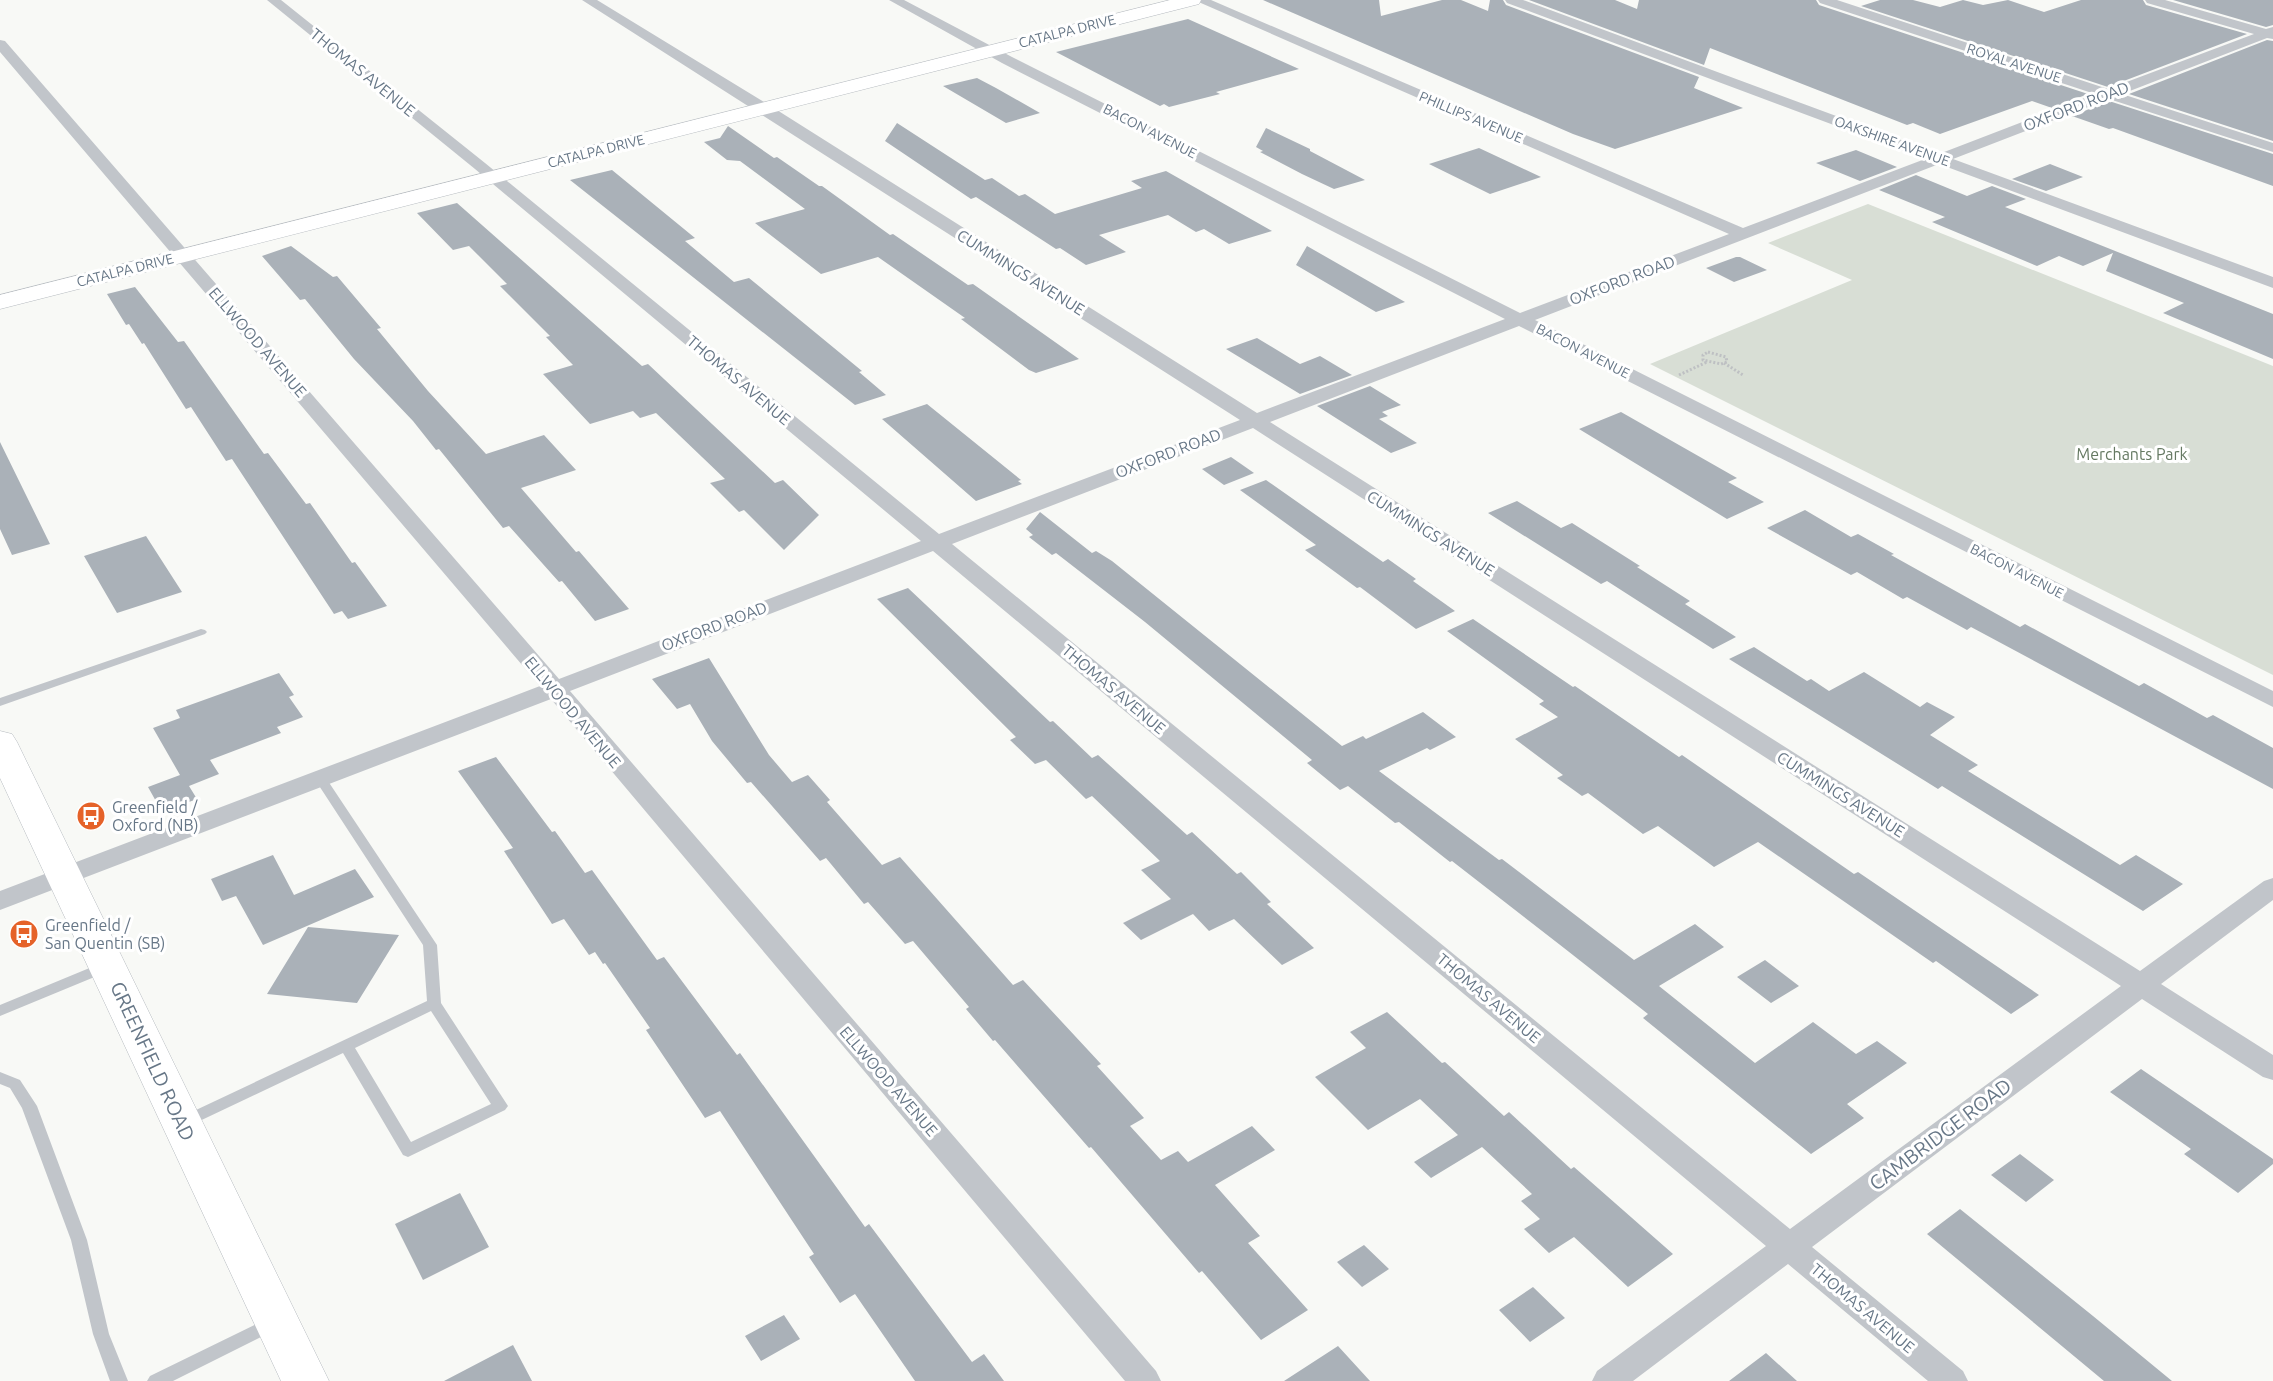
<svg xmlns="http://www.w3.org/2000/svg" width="2273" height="1381" viewBox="0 0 2273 1381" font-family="Ubuntu,sans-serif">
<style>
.green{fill:#d8ded5}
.building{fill:#aab1b8}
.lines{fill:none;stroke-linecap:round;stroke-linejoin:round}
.secondary-casing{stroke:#b6bbc0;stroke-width:1}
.path{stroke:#bec0c3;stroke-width:3;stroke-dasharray:2 2;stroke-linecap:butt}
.lane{fill:#c1c5ca;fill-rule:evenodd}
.street{fill:#c1c5ca;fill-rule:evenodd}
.secondary{fill:#fff;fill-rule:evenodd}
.labels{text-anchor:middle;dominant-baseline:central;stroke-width:6;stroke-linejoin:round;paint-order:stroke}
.far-street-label{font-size:14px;fill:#677787;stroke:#fff}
.street-label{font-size:16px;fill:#677787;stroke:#fff}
.park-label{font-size:16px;fill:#657962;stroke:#fff}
.poi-label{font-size:16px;fill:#677787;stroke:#fff;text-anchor:start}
.near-street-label{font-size:20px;fill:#677787;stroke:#fff}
</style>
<rect width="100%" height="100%" fill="#f8f9f6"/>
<path class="green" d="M1868,204L2273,366V675L1650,364L1852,280L1768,243Z"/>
<path class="building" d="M1263,0H1379L1381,16L1442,0H1461L1488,11L1490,0H1503L1506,5L1699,77L1694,88L1743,108L1615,149L1573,134Z
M1529,0H1615L1637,9L1639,0H1816L1819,5L2088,94L2052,108L2032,101L1940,134L1913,123L1907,125L1710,48L1704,65Z
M1880,0H1913L1940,7L1963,0L1983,5L2008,0L2044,12L2081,0H2143L2146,5L2247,34L2108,87L1861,6Z
M2173,0H2273V25L2266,27Z
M1188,19L1299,69L1216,92L1220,94L1169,107L1164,104L1160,106L1056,52Z
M2267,40L2273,41V141L2129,94Z
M977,78L996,88L1040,113L1006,123L943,86Z
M2109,101L2273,154V186L2113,128L2109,129L2072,116Z
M897,123L985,180L992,178L1019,196L1025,194L1055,214L1142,188L1131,181L1166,171L1272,231L1229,244L1204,229L1196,232L1168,215L1099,235L1126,252L1086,265L1060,248L1056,249L976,197L971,199L885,141Z
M728,126L774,158L777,157L819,186H822L890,235L893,234L968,285L973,284L1079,359L1036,373L1029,370L961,319L965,318L878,257L821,274L755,223L805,209L740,161L727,160L704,142L720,138Z
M1266,128L1310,149V151L1365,180L1334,189L1302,174L1260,152L1263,151L1256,147Z
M1479,148L1541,177L1490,194L1429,164Z
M1856,150L1897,167L1860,181L1816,163Z
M2050,164L2083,177L2046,191L2012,179Z
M612,170L695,238L685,241L734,282L749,278L862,371L859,372L886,395L855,405L570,180Z
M1916,175L1967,196L1992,186L2026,199L2005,207L2273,314V359L2163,313L2184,303L2106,271L2113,253L2083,266L2059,256L2037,266L1932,222L1945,217L1879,190Z
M457,203L642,366L648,364L775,483L783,480L819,515L784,550L744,510L739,512L710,483L725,479L656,413L640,418L633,411L590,424L543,374L573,365L546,337L550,336L500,286L507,284L469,246L453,250L417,213Z
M291,246L333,277L337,276L381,328L377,329L428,391L486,454L544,435L576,470L521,488L576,552L579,551L629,609L595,621L562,581L559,582L509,526L503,528L439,449L436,450L413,421L354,359L305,299L300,300L262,256Z
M1307,246L1405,302L1376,312L1296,265Z
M1736,257H1740L1767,270L1734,282L1706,268Z
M135,287L178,342L184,341L264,454L268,453L306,504L310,503L352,563L355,562L387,606L348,619L342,611L334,614L232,459L226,461L191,407L186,409L144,343L142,344L129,324L126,325L107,294Z
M1257,338L1300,364L1320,356L1352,375L1300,394L1226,349Z
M1370,386L1401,405L1382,412L1388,416L1379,419L1417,443L1391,453L1317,406Z
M927,404L1021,480L1018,481L1022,484L976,501L882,419Z
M1621,412L1737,478L1728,482L1764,502L1727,519L1579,429Z
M0,442L50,544L12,555L0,529Z
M1231,457L1254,473L1224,485L1202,469Z
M1266,480L1383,562L1388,559L1416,579L1413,581L1455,611L1416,629L1360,587L1357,588L1305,550L1316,545L1240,490Z
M1517,501L1561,528L1572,523L1640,566L1637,567L1690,601L1685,604L1736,637L1713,649L1607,581L1601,584L1488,513Z
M1805,510L1851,537L1858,534L1894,554L1891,555L2020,627L2025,624L2139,686L2144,683L2207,718L2213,715L2273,748V789L1971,627L1967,630L1907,597L1903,599L1857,572L1851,575L1767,528Z
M1040,512L1092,553L1096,551L1112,561L1342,746L1363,736L1366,739L1423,712L1456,737L1430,750L1427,748L1379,771L1499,860L1502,859L1634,960L1695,924L1724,947L1659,986L1755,1063L1813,1022L1856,1054L1877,1041L1907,1063L1847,1104L1864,1118L1811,1154L1643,1018L1648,1014L1564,948L1452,861L1450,862L1399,822L1395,823L1348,786L1340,790L1307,763L1312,760L1145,622L1056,553L1052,555L1029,537L1033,535L1026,529Z
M146,536L182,592L117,613L84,556Z
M908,588L1050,722L1053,721L1092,758L1098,755L1187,835L1192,832L1237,874L1241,872L1271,902L1267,904L1314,948L1282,965L1234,919L1209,931L1193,914L1141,940L1123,923L1171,899L1141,870L1160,861L1092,796L1086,799L1046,760L1035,764L1010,740L1016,737L877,599Z
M1473,619L1573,687L1575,686L1679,757L1682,755L1854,874L1858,872L2039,995L2011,1014L1936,961L1933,963L1758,842L1714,867L1658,826L1643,834L1588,793L1582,796L1557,778L1563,775L1515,739L1558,717L1539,704L1544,701L1447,631Z
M1754,647L1807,681L1811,679L1829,691L1864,672L1920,707L1927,702L1955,717L1930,735L1978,765L1968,771L2120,865L2136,855L2183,884L2143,911L1942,786L1938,789L1729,659Z
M709,658L769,755L792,782L808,775L830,800L827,802L882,865L900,857L1013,985L1023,980L1101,1064L1097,1066L1144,1118L1130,1126L1161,1160L1178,1151L1188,1162L1252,1126L1275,1150L1215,1185L1260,1236L1248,1243L1308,1310L1261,1340L1202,1271L1199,1273L1091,1147L1089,1148L995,1040L993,1041L966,1009L969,1007L913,941L905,944L868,902L864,904L826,858L820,861L751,782L747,783L712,741L690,704L677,709L652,679Z
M279,673L294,695L289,697L303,717L277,727L281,733L210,760L219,774L189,786L197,799L162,812L148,787L180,775L153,728L180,718L176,710Z
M496,757L552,832L555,831L585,873L592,870L657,960L664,957L737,1055L740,1053L865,1227L869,1224L972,1362L984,1354L1004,1381H915L855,1294L840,1303L809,1257L814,1254L720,1111L705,1118L646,1030L650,1028L605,963L603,964L595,952L589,955L564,919L552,924L504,851L513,848L458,771Z
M273,855L294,895L355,869L374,897L263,945L236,896L222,901L211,879Z
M308,927L399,935L357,1003L267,994Z
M1765,960L1799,986L1771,1003L1737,977Z
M1387,1012L1442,1063L1445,1062L1504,1116L1509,1112L1571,1169L1574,1167L1673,1254L1628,1287L1574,1237L1549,1253L1524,1229L1540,1219L1521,1201L1532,1194L1482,1147L1431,1178L1414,1162L1458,1135L1420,1099L1368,1130L1315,1077L1366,1048L1350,1032Z
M2141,1069L2273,1159V1164L2238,1193L2184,1154L2191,1149L2110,1092Z
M2020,1154L2054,1180L2026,1202L1991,1175Z
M460,1193L489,1247L423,1280L395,1224Z
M1960,1209L2093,1316L2172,1381H2104L1927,1234Z
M1364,1245L1389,1269L1362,1287L1337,1262Z
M1533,1287L1565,1318L1530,1342L1499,1310Z
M784,1315L800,1339L761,1361L745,1336Z
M513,1345L532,1381H444Z
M1338,1346L1370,1381H1284Z
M1766,1353L1797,1381H1729Z"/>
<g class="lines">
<g class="secondary-casing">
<path id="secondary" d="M1170,0H1201L1199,4L0,309V295Z
M0,731L12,734L17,742L329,1381H281L0,778Z"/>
</g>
<path class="path" d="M1708,352L1726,357L1727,362L1721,364L1703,360V355Z
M1724,363L1743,375
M1679,375L1707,362"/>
<path class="lane" d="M201,629L205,630L207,632L205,634L0,706V698Z
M320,774L324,775L437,945L441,1003L508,1106L505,1110L408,1157L403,1155L343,1053L189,1126L184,1128L179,1126L176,1122L179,1118L427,1001L423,945L314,778ZM431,1011L491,1104L411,1142L355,1048Z
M104,962L109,963L111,967L109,971L0,1016V1005Z
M0,1072L20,1080L37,1106L87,1240L109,1334L128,1381H110L93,1334L71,1240L22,1108L10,1088L0,1084Z
M273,1316L279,1318L281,1323L279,1328L173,1381H147L150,1376Z"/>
<path class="street" d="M267,0H281L485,163L939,534L1240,420L582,0H597L769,105L1257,413L1505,319L1002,63L889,0H904L1012,57L1520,313L1729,234L1194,0H1211L1743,228L1925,159L1507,3L1505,0H1523L1939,154L2095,94L1820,3L1818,0H1837L2108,89L2254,34L2147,3L2145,0H2165L2266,29L2273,27V39L2267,38L2122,94L2273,143V152L2109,99L1953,159L2273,277V288L1939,164L1535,320L2273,691V707L1519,326L1270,422L2140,971L2264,881L2273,878V900L2161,984L2273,1055V1080L2263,1077L2142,999L1812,1247L1963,1371L1968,1381H1928L1788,1264L1633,1381H1592L1597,1371L1766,1246L933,551L570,691L1156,1371L1161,1381H1125L551,699L0,910V891L540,686L0,52V40L5,41L559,679L921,541L475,169ZM1253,428L2121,986L1790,1229L952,544Z"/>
<use href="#secondary" class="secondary"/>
</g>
<defs>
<g id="bus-disc" transform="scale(1.5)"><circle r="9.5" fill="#e56229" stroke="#fff"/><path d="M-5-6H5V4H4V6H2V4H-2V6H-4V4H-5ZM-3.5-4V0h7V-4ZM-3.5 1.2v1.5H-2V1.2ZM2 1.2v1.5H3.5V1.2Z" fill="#fff"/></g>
</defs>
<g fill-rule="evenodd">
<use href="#bus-disc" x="91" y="816"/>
<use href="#bus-disc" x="24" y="934"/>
</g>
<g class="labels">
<g class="far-street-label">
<text transform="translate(1067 31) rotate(-14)">CATALPA DRIVE</text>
<text transform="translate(2014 63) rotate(18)">ROYAL AVENUE</text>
<text transform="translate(1471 117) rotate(23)">PHILLIPS AVENUE</text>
<text transform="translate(1150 131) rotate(27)">BACON AVENUE</text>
<text transform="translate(1892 141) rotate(20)">OAKSHIRE AVENUE</text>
<text transform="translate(596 151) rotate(-14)">CATALPA DRIVE</text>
<text transform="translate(125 270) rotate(-14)">CATALPA DRIVE</text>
<text transform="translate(1583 351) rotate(27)">BACON AVENUE</text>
<text transform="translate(2017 571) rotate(27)">BACON AVENUE</text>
</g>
<g class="street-label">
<text transform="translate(363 72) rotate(39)">THOMAS AVENUE</text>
<text transform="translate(2076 106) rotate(-21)">OXFORD ROAD</text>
<text transform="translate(1021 272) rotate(32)">CUMMINGS AVENUE</text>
<text transform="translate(1622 280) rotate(-21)">OXFORD ROAD</text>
<text transform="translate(258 342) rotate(49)">ELLWOOD AVENUE</text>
<text transform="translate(739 380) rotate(40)">THOMAS AVENUE</text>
<text transform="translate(1168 453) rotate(-21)">OXFORD ROAD</text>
<text transform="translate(1431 533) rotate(32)">CUMMINGS AVENUE</text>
<text transform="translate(714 626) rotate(-21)">OXFORD ROAD</text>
<text transform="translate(1114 689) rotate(40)">THOMAS AVENUE</text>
<text transform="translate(573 712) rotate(50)">ELLWOOD AVENUE</text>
<text transform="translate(1841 794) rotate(32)">CUMMINGS AVENUE</text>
<text transform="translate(1489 998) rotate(40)">THOMAS AVENUE</text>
<text transform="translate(889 1081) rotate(49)">ELLWOOD AVENUE</text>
<text transform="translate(1863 1308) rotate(40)">THOMAS AVENUE</text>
</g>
<g class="park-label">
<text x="2132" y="454">Merchants Park</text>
</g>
<g class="poi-label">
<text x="112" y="807">Greenfield /<tspan x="112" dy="18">Oxford (NB)</tspan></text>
<text x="45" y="925">Greenfield /<tspan x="45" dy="18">San Quentin (SB)</tspan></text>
</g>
<g class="near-street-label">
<text transform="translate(153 1061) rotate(65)">GREENFIELD ROAD</text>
<text transform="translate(1940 1134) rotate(-37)">CAMBRIDGE ROAD</text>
</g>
</g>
</svg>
